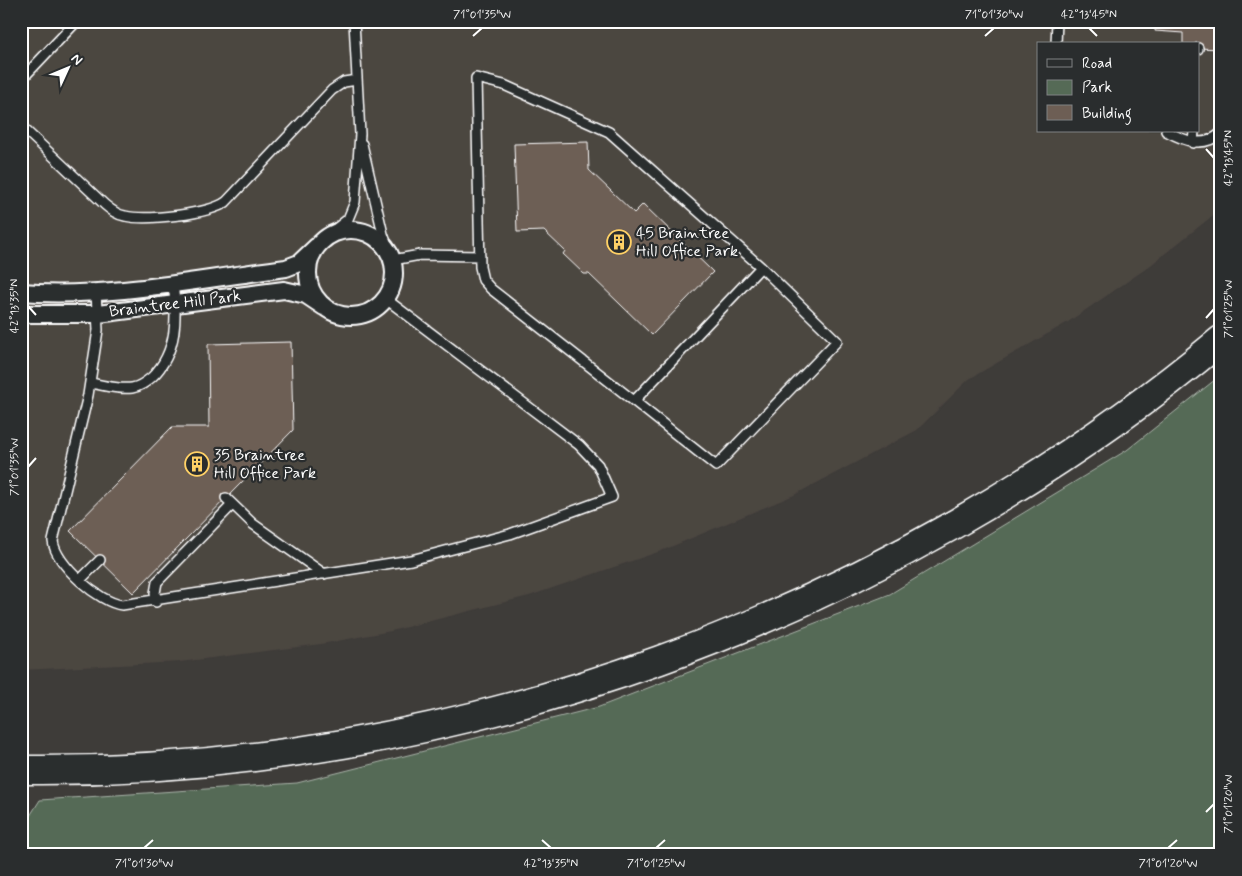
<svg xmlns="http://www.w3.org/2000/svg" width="1242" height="876" viewBox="0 0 1242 876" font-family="Mynerve,sans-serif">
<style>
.built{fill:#4c4641;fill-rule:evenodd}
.green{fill:#556a56;stroke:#aab4aa}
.building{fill:#6d5e54;stroke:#fff}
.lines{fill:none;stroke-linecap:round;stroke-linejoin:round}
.service-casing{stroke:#fff;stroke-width:12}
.minor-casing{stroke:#fff;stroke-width:20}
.motorway-casing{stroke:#fff;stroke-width:31}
.service{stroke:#2a2d2e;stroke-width:9}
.minor{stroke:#2a2d2e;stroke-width:16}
.motorway{stroke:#2a2d2e;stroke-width:28}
.ticks{fill:none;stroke:#fff;stroke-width:2}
.labels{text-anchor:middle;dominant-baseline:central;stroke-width:4.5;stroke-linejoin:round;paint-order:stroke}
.poi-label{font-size:16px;fill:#fff;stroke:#2a2d2e;text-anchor:start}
.street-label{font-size:16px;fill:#fff;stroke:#2a2d2e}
.neatline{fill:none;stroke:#fff;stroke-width:2}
.ticks-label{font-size:12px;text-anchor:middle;fill:#fff}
</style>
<rect width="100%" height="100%" fill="#3e3c39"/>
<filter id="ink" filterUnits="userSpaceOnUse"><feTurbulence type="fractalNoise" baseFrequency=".02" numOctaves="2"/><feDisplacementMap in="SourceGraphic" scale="10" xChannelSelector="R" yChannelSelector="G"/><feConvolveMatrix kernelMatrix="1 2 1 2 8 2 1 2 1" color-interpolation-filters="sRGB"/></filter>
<g filter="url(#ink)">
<path class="built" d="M21,21H1221V209L1147,268L1068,322L969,379L917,430L794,495L661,551L529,596L391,631L321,644L180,662L21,670ZM1038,44H1198V131H1038Z"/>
<path class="green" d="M1221,375V855H26L21,853V830L40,800L297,783L599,707L890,594L1127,450Z"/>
<path class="building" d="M1156,21H1221V49L1198,48V44H1183V33L1155,31Z
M588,142L589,170L634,213L643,204L713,272L652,335L589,274H584L563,254L565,251L544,231L517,232L514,144Z
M291,342L293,430L133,593L70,531L172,427H209L208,344Z"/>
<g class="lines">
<g class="service-casing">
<path id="service" d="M1056,44L1057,21
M1198,49V48
M476,78L504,85L609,132L761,267L634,401L491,289L483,280L480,267Z
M21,80L77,21
M21,126L105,205C111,210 117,215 125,216C146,221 209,214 226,202L332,90L344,82L357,80
M1166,131C1185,141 1203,149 1221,133
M1193,143L1194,131
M362,144L383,234L390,253
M328,235L348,219L355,202L360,134L354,21
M393,260L420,255L480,256
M96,292L98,330L88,395L53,541C55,564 100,603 122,605L411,560L510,534L612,497L598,465L579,445L386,299
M90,383C103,385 118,390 132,388C140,387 146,382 152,377C178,352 177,316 173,283
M634,401L716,466L837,341L761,267
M226,498L253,524L324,574
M80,580L100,560
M156,602L155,593L157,582L232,505"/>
</g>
<g class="minor-casing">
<path id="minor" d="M308 273a43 43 0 1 1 86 0a43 43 0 1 1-86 0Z
M21,292C105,299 202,279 286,268L299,263L317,246
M21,314H98L284,290L306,295L324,307"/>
</g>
<g class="motorway-casing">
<path id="motorway" d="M21,770C454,775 889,616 1221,340"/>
</g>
<use href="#service" class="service"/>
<use href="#minor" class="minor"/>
<use href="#motorway" class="motorway"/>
</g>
</g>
<path class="ticks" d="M1089,28L1097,36M473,36L482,28M985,36L994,28M1206,149L1214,158M28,306L36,315M1206,318L1214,309M28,467L36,458M1206,812L1214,804M542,840L551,848M144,848L153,840M656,848L665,840M1168,848L1177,840"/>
<defs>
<g id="building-ring" transform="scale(1.25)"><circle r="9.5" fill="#2a2d2e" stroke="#ffd166" stroke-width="1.5"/><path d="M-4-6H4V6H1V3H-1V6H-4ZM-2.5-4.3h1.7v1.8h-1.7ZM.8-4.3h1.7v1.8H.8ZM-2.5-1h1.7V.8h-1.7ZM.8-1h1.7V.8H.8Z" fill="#ffd166"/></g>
</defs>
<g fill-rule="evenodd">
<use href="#building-ring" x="619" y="242"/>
<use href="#building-ring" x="197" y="464"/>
</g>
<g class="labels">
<g class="poi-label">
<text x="636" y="233">45 Braintree<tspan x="636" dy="18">Hill Office Park</tspan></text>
<text x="214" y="455">35 Braintree<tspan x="214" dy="18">Hill Office Park</tspan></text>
</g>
<g class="street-label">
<text transform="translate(175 304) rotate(-7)">Braintree Hill Park</text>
</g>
</g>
<rect width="1242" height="876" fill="none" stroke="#2a2d2e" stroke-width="55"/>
<rect x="1037" y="42" width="162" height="90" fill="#2a2d2e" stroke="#7f8182"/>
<rect x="1047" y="59" width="25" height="8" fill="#2a2d2e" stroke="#7f8182"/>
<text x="1082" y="68" font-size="15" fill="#ffffff">Road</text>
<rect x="1047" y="80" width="25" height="15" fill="#556a56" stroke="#7f8182"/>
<text x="1082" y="92" font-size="15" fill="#ffffff">Park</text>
<rect x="1047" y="105" width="25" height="15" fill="#6d5e54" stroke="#7f8182"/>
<text x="1082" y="118" font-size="15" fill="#ffffff">Building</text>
<g transform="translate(68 68) rotate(46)" stroke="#2a2d2e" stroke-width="4" paint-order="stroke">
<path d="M0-4L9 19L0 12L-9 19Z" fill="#ffffff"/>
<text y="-8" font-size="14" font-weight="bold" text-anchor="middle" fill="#ffffff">N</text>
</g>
<rect x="28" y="28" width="1186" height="820" class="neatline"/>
<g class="ticks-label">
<text x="482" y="18">71°01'35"W</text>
<text x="994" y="18">71°01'30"W</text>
<text x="1089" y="18">42°13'45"N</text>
<text transform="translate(1228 158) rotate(-90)" y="4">42°13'45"N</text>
<text transform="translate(14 306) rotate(-90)" y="4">42°13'35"N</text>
<text transform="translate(1228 309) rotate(-90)" y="4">71°01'25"W</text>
<text transform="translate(14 467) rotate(-90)" y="4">71°01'35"W</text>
<text transform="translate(1228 804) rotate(-90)" y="4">71°01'20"W</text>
<text x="144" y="867">71°01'30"W</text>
<text x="551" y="867">42°13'35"N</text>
<text x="656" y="867">71°01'25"W</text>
<text x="1168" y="867">71°01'20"W</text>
</g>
</svg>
